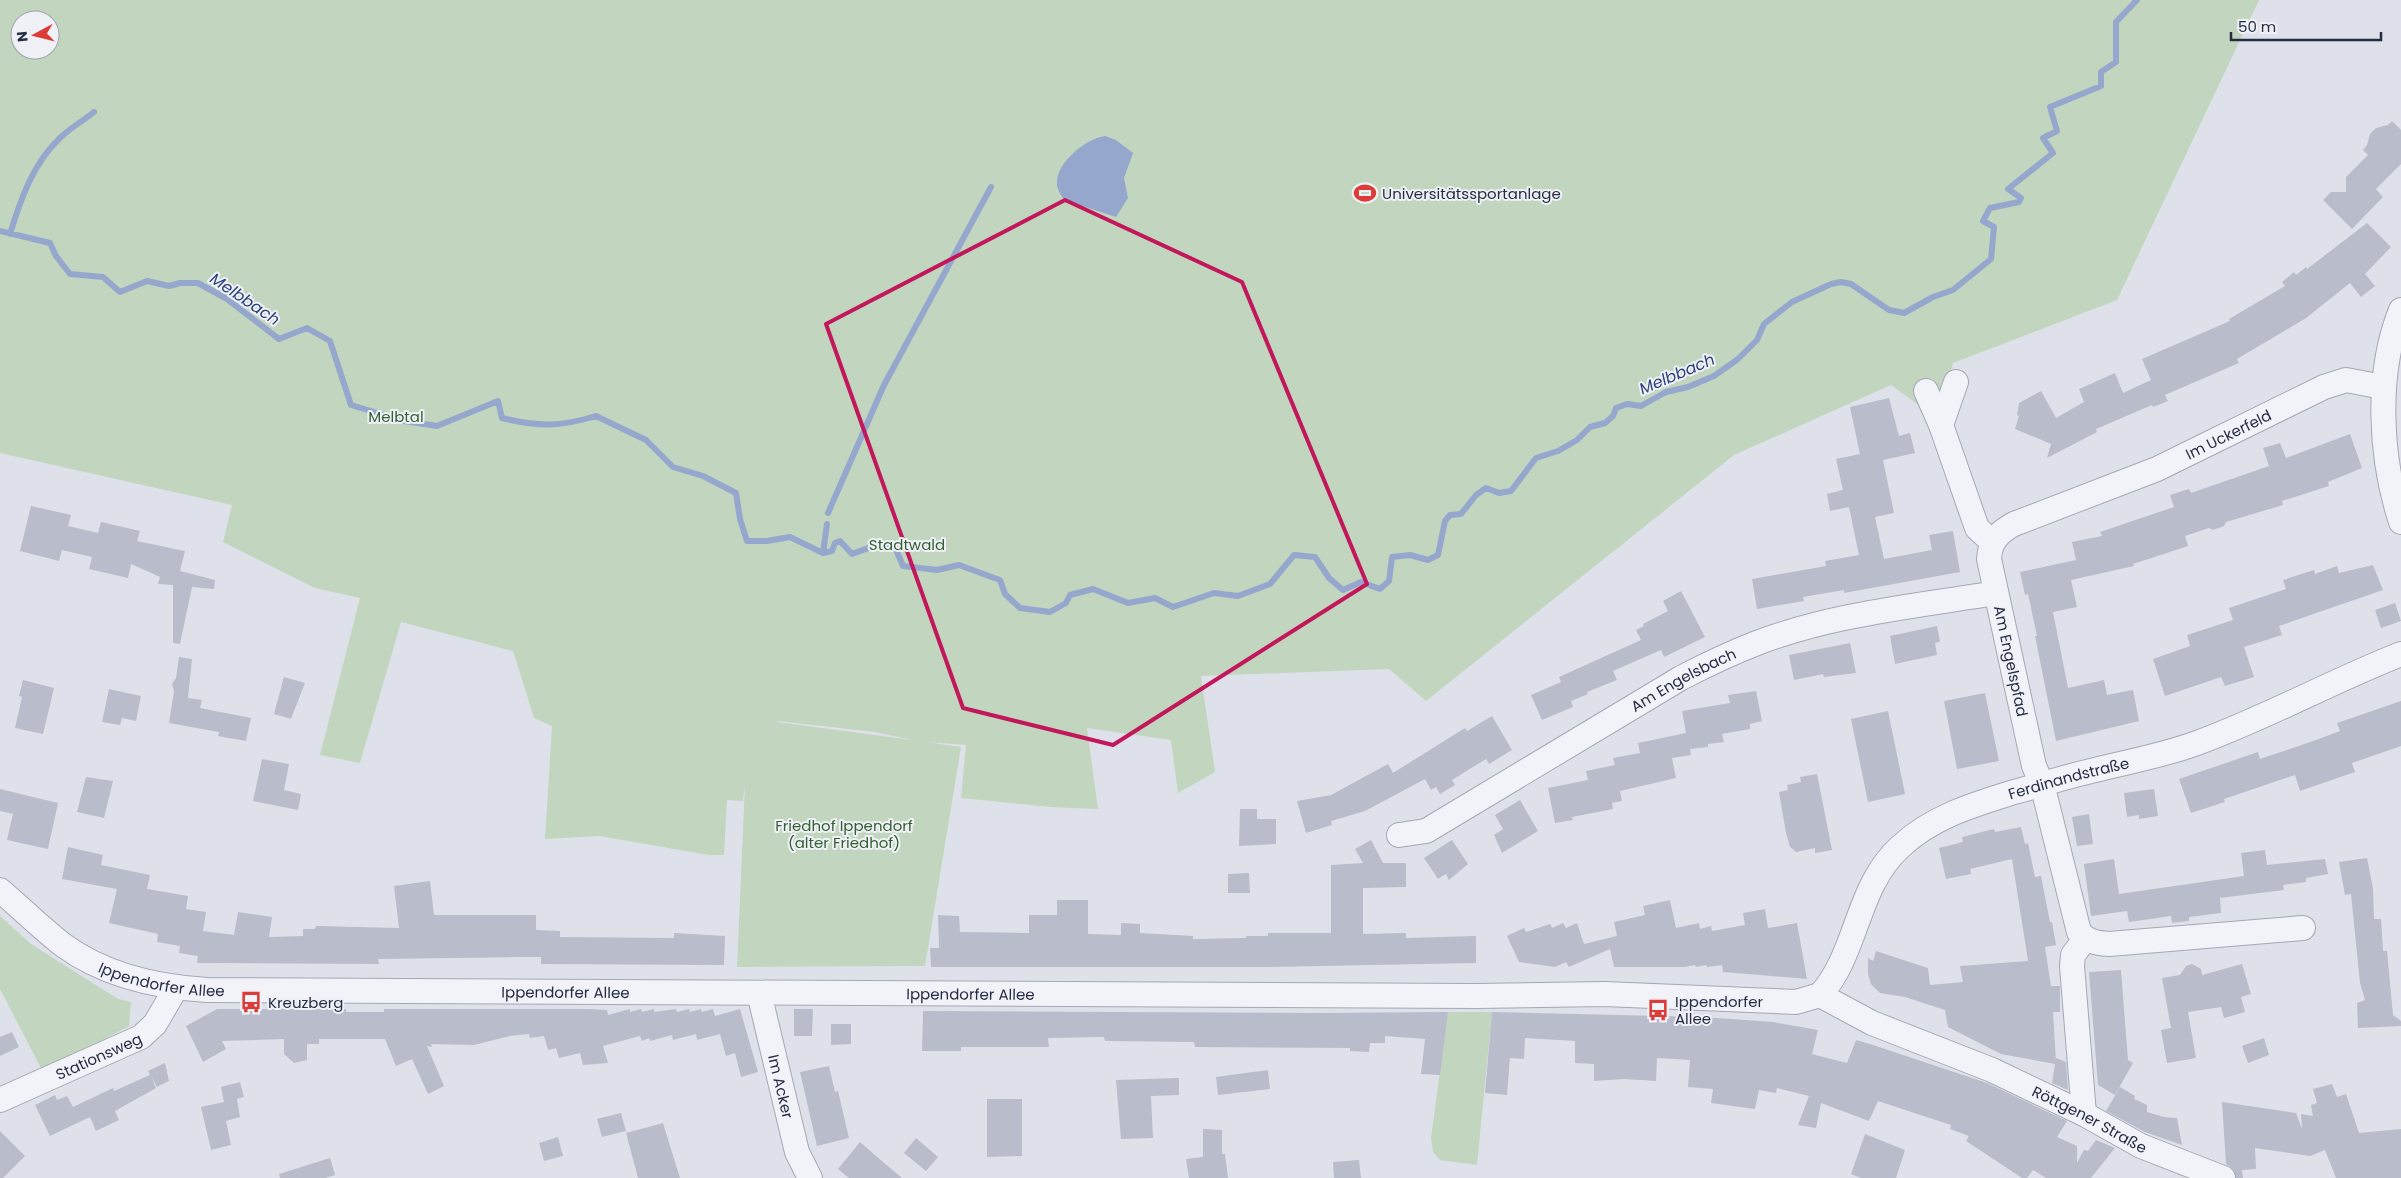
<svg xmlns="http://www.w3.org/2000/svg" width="2401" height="1178" viewBox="0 0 2401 1178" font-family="Poppins,sans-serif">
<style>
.green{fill:#c1d5bf;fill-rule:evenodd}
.water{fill:#96a7ce}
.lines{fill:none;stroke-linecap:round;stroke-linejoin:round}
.stream{stroke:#96a7ce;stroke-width:6}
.building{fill:#b9bcca}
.minor-casing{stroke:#a4a7b5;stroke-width:26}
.minor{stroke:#f2f3f8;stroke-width:24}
.marked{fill:none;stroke:#c2185b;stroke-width:4;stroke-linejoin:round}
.labels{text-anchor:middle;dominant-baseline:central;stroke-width:4;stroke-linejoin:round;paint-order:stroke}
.poi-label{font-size:15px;fill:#262c43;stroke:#eff1f7;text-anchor:start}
.park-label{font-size:15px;fill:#336032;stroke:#eff1f7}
.street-label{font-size:15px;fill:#262c43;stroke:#eff1f7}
.water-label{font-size:16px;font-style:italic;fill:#2c427b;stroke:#eff1f7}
</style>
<rect width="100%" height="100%" fill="#dfe1ea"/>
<path class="green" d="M0,0H2259L2117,300L1953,363L1939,420L1891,385L1734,455L1426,701L1389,669L1201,676L1215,772L1178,793L1171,740L1087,728L1098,809L1050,807L961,798L966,745L926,742L961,747L925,966L737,967L745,784L743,801L727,800L724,855H709L599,836L545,839L552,726L534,718L513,651L401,622L360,763L320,755L360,598L315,588L223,542L232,505L0,453ZM20,20H50V50H20ZM777,721L875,732L912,740L777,722Z
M0,916L31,944L118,999L131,1002L129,1026L43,1072L0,989Z
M1448,1012H1492L1477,1165L1440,1160L1433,1152L1431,1138Z"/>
<path class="water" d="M1105,136L1116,140L1133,153L1124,178L1128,198L1116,217L1064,200C1061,195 1056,188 1057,182C1057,162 1087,138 1105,136Z"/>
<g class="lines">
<path class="stream" d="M0,231L50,243L56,256L70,274L103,277L120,292L147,281L169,286L180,283H198L227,299L279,339L307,328L330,341L351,405L404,421L437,426L498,401L502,418C538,427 560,427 596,416L646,440L673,467L703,476L736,493L740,519L747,541H767L790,537L823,553L832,551L835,543L840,541L852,554L882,543L894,545L903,566L937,570L959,565L1000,580L1005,594L1020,608L1050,612L1066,603L1070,595L1093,589L1128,603L1155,598L1173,607L1214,593L1238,596L1270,584L1294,555L1315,557L1329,578L1343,590L1361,582L1380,589L1389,581L1392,557L1410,555L1428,560L1438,555L1445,521L1450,515L1461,514L1476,495L1486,488L1499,493L1511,491L1536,458L1558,451L1577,440L1590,427L1605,423L1613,416L1616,408L1627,404L1641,406L1666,392L1688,387L1714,376L1738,359L1757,340L1764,324L1792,302L1831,284L1841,282L1851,284L1889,310L1904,313L1933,297L1953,290L1991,259L1994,227L1983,221L1990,208L2019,202L2021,198L2008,189L2053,153L2043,138L2057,131L2050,107L2101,86V72L2116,62V22L2137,0
M10,234C20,201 33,163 60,138C70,128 83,121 94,112
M828,513L884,385L991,187
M823,553L827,524"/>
</g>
<path class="building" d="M2392,121L2401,130V164L2376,189L2383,197L2352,229L2323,200L2331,192H2346V177L2368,155L2363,150L2367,145L2370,134L2376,128L2388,125Z
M2367,223L2391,247L2365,274L2375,286L2361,297L2350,283L2306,318L2237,359L2239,363L2165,395L2168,401L2153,407L2152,405L2096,429L2097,432L2047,458L2051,444L2015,429L2019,416L2017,415L2019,403L2041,391L2056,418L2084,402L2079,389L2115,373L2123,393L2151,380L2142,359L2230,321L2229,319L2285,286L2282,282L2294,272L2296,275L2306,267L2307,269Z
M1889,398L1899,436L1910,433L1915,453L1883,460L1894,513L1875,517L1884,559L1932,550L1929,535L1953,531L1960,572L1844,593V590L1803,597L1804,601L1757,609L1752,579L1826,566L1825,561L1859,555L1849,507L1830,511L1827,494L1843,490L1836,459L1860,454L1850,407Z
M2350,434L2362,468L2328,482L2329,486L2282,501L2283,505L2226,522L2224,526L2213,530L2209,528L2185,536L2188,546L2133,564L2134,566L2071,580L2077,607L2053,612L2068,688L2104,680L2107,695L2133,690L2139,721L2056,741L2035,636H2037L2028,594L2025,595L2020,572L2076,560L2072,542L2102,536L2100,532L2174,507L2170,495L2189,489L2191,493L2269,466L2263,448L2280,443L2286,458Z
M31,506L71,515L68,526L98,533L101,522L140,531L137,541L185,551L180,571L215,580L214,589L192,587L180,644L173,643V585L158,584L160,577L131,564L128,578L89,569L92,557L62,550L59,561L20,551Z
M2373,565L2383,590L2279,626L2282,635L2244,647L2254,677L2225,686L2221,677L2165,696L2153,659L2190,646L2187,635L2233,620L2229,608L2286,589L2283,580L2314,570L2315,574L2337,566L2339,573Z
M1681,591L1705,637L1664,657L1661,650L1613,671L1617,680L1587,692L1588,694L1571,701L1573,707L1542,720L1531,695L1561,682L1559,677L1641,640L1636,630L1644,626L1643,624L1668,611L1663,601Z
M2395,603L2401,621L2381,628L2375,610Z
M1937,626L1940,642L1935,643L1937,655L1895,664L1890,636Z
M1850,643L1856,673L1824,677L1823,674L1794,680L1789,655Z
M179,657L192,659L188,698L202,700L200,708L251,718L246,741L218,736L219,732L169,723L174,691L172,684L176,678Z
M284,677L305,683L291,719L274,714Z
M23,680L54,688L43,734L15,728L22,697L19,696Z
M109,689L141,696L136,721L122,718L120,725L102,722Z
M1756,691L1762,721L1750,724V729L1722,734L1724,742L1708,744V747L1690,749L1691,755L1672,758L1676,778L1620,791L1622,801L1612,803L1613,809L1572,817L1573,820L1555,823L1548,788L1588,780L1586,771L1615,765L1613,758L1640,753L1638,743L1686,733L1682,711L1730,703L1728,695Z
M1985,693L1999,761L1957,769L1944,701Z
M2401,701V746L2352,763L2355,772L2300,791L2295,775L2224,799L2225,802L2191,813L2179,779L2258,752L2260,759L2316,740L2340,731L2337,723Z
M1888,711L1905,794L1868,802L1851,719Z
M1492,716L1512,750L1489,764L1486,759L1452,780L1455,785L1440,794L1436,787L1431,790L1425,779L1365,811L1331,821L1332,825L1306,833L1297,801L1331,795L1388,764L1393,773L1465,728L1467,731Z
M262,759L289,764L284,790L301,794L298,810L253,801Z
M1817,774L1832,850L1815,853V848L1796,852L1790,847L1786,833L1779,792L1788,790L1787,785L1801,782L1800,777Z
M86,777L113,781L104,818L77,812Z
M0,789L58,803L48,849L7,840L13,814L0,811Z
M2154,789L2158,816L2139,819V815L2127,817L2124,793Z
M1520,800L1538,831L1502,853L1494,835L1503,829L1495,815Z
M1240,809H1257V819H1276V844L1239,846Z
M2089,814L2093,844L2077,846L2072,817Z
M2021,827L2025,844L2028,843L2035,877L2041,876L2050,922H2052L2056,945L2045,947L2051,986H2060V1012H2053L2056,1062V1058L2066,1062L2068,1090L2052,1083L2055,1064L2001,1054L1948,1027L1945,1010L1905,997L1880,993L1871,984L1868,974V958L1873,961L1876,951L1928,968L1930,985L1963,982L1960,966L2028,961L2012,859L1970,869L1971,874L1946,879L1939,848L1963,842L1962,837L1994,829L1995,832Z
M1371,840L1383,863H1406V887L1363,888V934L1406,933V938L1476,936V963L1270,967H931L930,948H939L938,915L959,916L960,932L1029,933V915H1057V900H1088V934L1121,935V923L1140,924V933L1193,936V939L1246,938V936H1268V933H1331V865L1363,863L1355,849Z
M1452,840L1468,864L1449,880L1446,874L1438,879L1424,858Z
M68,847L103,855L101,865L150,875L147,889L188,896L186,909L206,912L203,931L234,935L238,912L272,917L269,937L303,936V929H315L316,926L399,928L394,886L430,881L434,915H536V930L560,931V937L674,938V933L725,936L724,965L541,964V957H519L378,959L379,964L197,963L198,956L179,953L180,946L157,942L158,934L109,923L117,889L62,879Z
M2265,850L2267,865L2325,859L2328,874L2306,878V882L2283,885L2284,890L2220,898L2221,913L2189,917V921L2172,923L2171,916L2129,922L2127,911L2091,916L2084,864L2114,859L2119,894L2244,876L2241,853Z
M2367,858L2373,888L2374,919H2381L2383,951H2387L2393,1015L2401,1021V1026L2358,1028L2357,1003L2365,1000L2360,983L2351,894L2345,895L2339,862Z
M1249,873L1250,893H1228V874Z
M1670,900L1676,928L1699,923L1700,929L1711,926L1712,931L1745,925L1743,913L1765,909L1768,928L1797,923L1807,979L1723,972L1722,965L1707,967L1706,965L1696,967L1695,965L1684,967H1614L1610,949L1569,967L1566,962L1555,967L1519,962L1507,936L1524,928L1526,932L1550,924L1552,928L1563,923L1566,928L1577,923L1584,944L1617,936L1614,922L1645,915L1643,906Z
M2192,964L2201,969L2202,975L2242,964L2251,994L2241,997L2245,1012L2224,1018L2221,1007L2188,1012L2196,1058L2167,1063L2161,1030L2171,1028L2162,978L2180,975L2186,966Z
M2121,970L2128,1060L2133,1063L2115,1095L2098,1085L2089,972Z
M217,1009H346V1012H384V1009H589L607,1010L608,1015L630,1009V1012L641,1009L642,1012L654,1009V1012L676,1009L677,1012L689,1009L690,1012L701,1009L702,1012L713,1009L715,1016L740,1009L758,1072L741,1077L735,1053L726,1056L720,1034L697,1040L696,1034L673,1040L672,1035L650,1041L649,1038L642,1041L640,1036L603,1046L608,1063L583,1065L580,1053L559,1058L556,1048L548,1050L544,1036L530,1038L529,1034L510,1036L474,1045L431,1044L432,1047L427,1046L444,1086L428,1094L412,1059L396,1066L385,1039H319V1044H307V1060L294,1063L284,1054V1039L222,1041L226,1049L203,1062L186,1026Z
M794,1009H813L812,1036H794Z
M923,1011L1319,1013L1448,1012L1440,1075L1421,1074L1425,1039L1385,1036V1043H1370L1369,1052L1350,1051V1048L1195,1047L1194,1042L1105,1041L1104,1037L1048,1038L1049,1047H961V1051H922Z
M1492,1012L1702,1017L1773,1022L1818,1030L1812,1054L1847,1063L1856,1040L1873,1045L1987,1083L2067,1121L2057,1137L2077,1146V1163L2084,1150L2088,1151L2096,1140L2115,1148L2091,1178H2046L2033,1170L2027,1178H2022L1966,1141L1969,1136L1950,1129L1951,1125L1878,1101L1869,1121L1821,1103L1816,1128L1798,1125L1809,1096L1777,1088L1776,1093L1759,1090L1755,1109L1711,1103L1713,1089L1688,1087L1690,1060L1657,1058L1656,1081L1624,1079L1594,1081V1064L1575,1063V1041L1525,1038L1524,1059L1510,1058L1507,1095L1485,1093Z
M831,1024H851V1044L831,1045Z
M12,1032L19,1047L0,1056V1037Z
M2264,1038L2269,1055L2248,1063L2242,1046Z
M165,1063L169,1081L157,1087L151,1076L156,1088L115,1111L119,1120L96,1131L90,1117L50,1136L35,1105L55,1095L57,1100L67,1096L73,1107L113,1088L114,1091L150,1075L148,1071Z
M829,1066L835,1092L838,1091L849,1138L817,1146L800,1072Z
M1268,1070L1270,1089L1218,1095L1216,1077Z
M1179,1078V1095L1151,1096L1153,1138L1121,1139L1116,1080Z
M240,1082L244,1097L237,1099L240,1117L226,1121L231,1145L211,1150L201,1107L224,1102L221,1087Z
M2332,1084L2337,1097L2346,1094L2359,1133L2401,1129V1178H2336L2325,1150L2310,1156L2255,1148L2256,1169L2242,1170L2243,1178H2236L2234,1170L2226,1164L2222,1102L2296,1113L2302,1129L2301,1114L2313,1116L2311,1105L2317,1103L2313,1089Z
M2120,1087L2135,1096L2134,1099L2147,1105V1112L2164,1117L2177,1118L2182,1145L2145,1132L2106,1111Z
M987,1099H1022V1156L987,1157Z
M621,1113L626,1131L602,1137L597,1119Z
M663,1123L680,1178H638L626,1133Z
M1203,1129L1222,1130V1154H1225L1228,1178H1189L1186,1159L1203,1157Z
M0,1131L25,1156L3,1178H0Z
M1865,1134L1905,1150L1896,1178H1861L1851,1174Z
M558,1137L563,1156L544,1161L539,1143Z
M916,1138L938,1157L926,1171L904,1153Z
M860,1142L876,1156L902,1178H849L838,1169Z
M330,1158L335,1175L325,1178H280L279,1174Z
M1359,1160L1361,1178H1334L1333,1162Z"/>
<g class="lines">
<g class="minor-casing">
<g id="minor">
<path d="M2401,310C2375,374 2380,458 2401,522"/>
<path d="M1926,391L1941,425L1977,528L1992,542"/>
<path d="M1941,425L1956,382"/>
<path id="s1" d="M1399,835L1426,831L1681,678C1706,665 1731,653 1757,643C1833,614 1916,606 1996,593"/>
<path id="s2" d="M0,890C21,908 41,928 63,945C104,975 157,987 207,990L1476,996L1604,994L1796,1002L1820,995L1872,1023L1992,1070L2084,1114L2141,1146L2223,1178"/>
<path id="s3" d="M2303,928L2109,944C2096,943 2088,942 2079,932L2042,784L2034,766L1989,559C1990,541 1999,532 2014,524L2157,469L2324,387L2346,380L2383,387"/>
<path id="s4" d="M759,993L797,1152L810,1178"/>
<path id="s5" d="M1820,995C1858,953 1856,887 1900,847C1932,817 1972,805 2014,792C2040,785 2065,777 2091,771C2126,762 2162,756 2197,743C2266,718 2332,681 2401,654"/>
<path id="s6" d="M0,1100L141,1037L155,1024L176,988"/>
<path d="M2084,1114L2072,966L2073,955L2085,939"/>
</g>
</g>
<use href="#minor" class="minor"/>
</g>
<path class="marked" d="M1065,200L1242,282L1367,584L1113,745L963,708L826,324Z"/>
<defs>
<g id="stadium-bare" transform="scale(1.725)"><path d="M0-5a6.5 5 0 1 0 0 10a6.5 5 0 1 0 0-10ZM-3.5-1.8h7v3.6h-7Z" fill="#dc3b37" stroke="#eff1f7" stroke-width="2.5" paint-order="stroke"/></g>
<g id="bus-bare" transform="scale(1.725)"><path d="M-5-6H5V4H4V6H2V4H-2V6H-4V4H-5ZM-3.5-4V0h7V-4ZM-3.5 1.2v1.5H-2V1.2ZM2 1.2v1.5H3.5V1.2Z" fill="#dc3b37" stroke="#eff1f7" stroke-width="2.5" paint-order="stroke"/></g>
</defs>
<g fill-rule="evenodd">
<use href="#stadium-bare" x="1365" y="193"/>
<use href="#bus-bare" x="251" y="1002"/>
<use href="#bus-bare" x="1658" y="1010"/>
</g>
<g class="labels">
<g class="poi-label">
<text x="1382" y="193">Universitätssportanlage</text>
<text x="1675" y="1001">Ippendorfer<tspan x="1675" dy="17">Allee</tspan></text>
<text x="268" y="1002">Kreuzberg</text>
</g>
<g class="park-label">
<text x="396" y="416">Melbtal</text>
<text x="907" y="544">Stadtwald</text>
<text x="844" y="825">Friedhof Ippendorf<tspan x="844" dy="17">(alter Friedhof)</tspan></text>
</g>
<g class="street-label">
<text stroke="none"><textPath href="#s3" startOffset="890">Im Uckerfeld</textPath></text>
<text transform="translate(2011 661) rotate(78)">Am Engelspfad</text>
<text stroke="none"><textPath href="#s1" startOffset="326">Am Engelsbach</textPath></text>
<text stroke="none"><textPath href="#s5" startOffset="354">Ferdinandstraße</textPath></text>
<text stroke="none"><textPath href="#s2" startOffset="190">Ippendorfer Allee</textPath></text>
<text stroke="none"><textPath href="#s2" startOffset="595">Ippendorfer Allee</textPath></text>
<text stroke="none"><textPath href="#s2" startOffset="1000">Ippendorfer Allee</textPath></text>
<text stroke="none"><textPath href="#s6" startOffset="108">Stationsweg</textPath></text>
<text stroke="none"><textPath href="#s4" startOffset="96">Im Acker</textPath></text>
<text stroke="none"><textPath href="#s2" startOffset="2148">Röttgener Straße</textPath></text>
</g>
<g class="water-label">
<text transform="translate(245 299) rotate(34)">Melbbach</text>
<text transform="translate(1677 374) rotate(-23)">Melbbach</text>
</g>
</g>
<g transform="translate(35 35) rotate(263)"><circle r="24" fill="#eff1f7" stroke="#9fa2af"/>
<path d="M0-4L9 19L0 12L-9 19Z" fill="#dc3b37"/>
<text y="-8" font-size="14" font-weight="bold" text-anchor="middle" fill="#262c43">N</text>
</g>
<path d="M2231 32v8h150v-8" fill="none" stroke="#262c43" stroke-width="2.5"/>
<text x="2238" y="32" font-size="15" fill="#262c43" stroke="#eff1f7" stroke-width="4" paint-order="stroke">50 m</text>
</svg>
